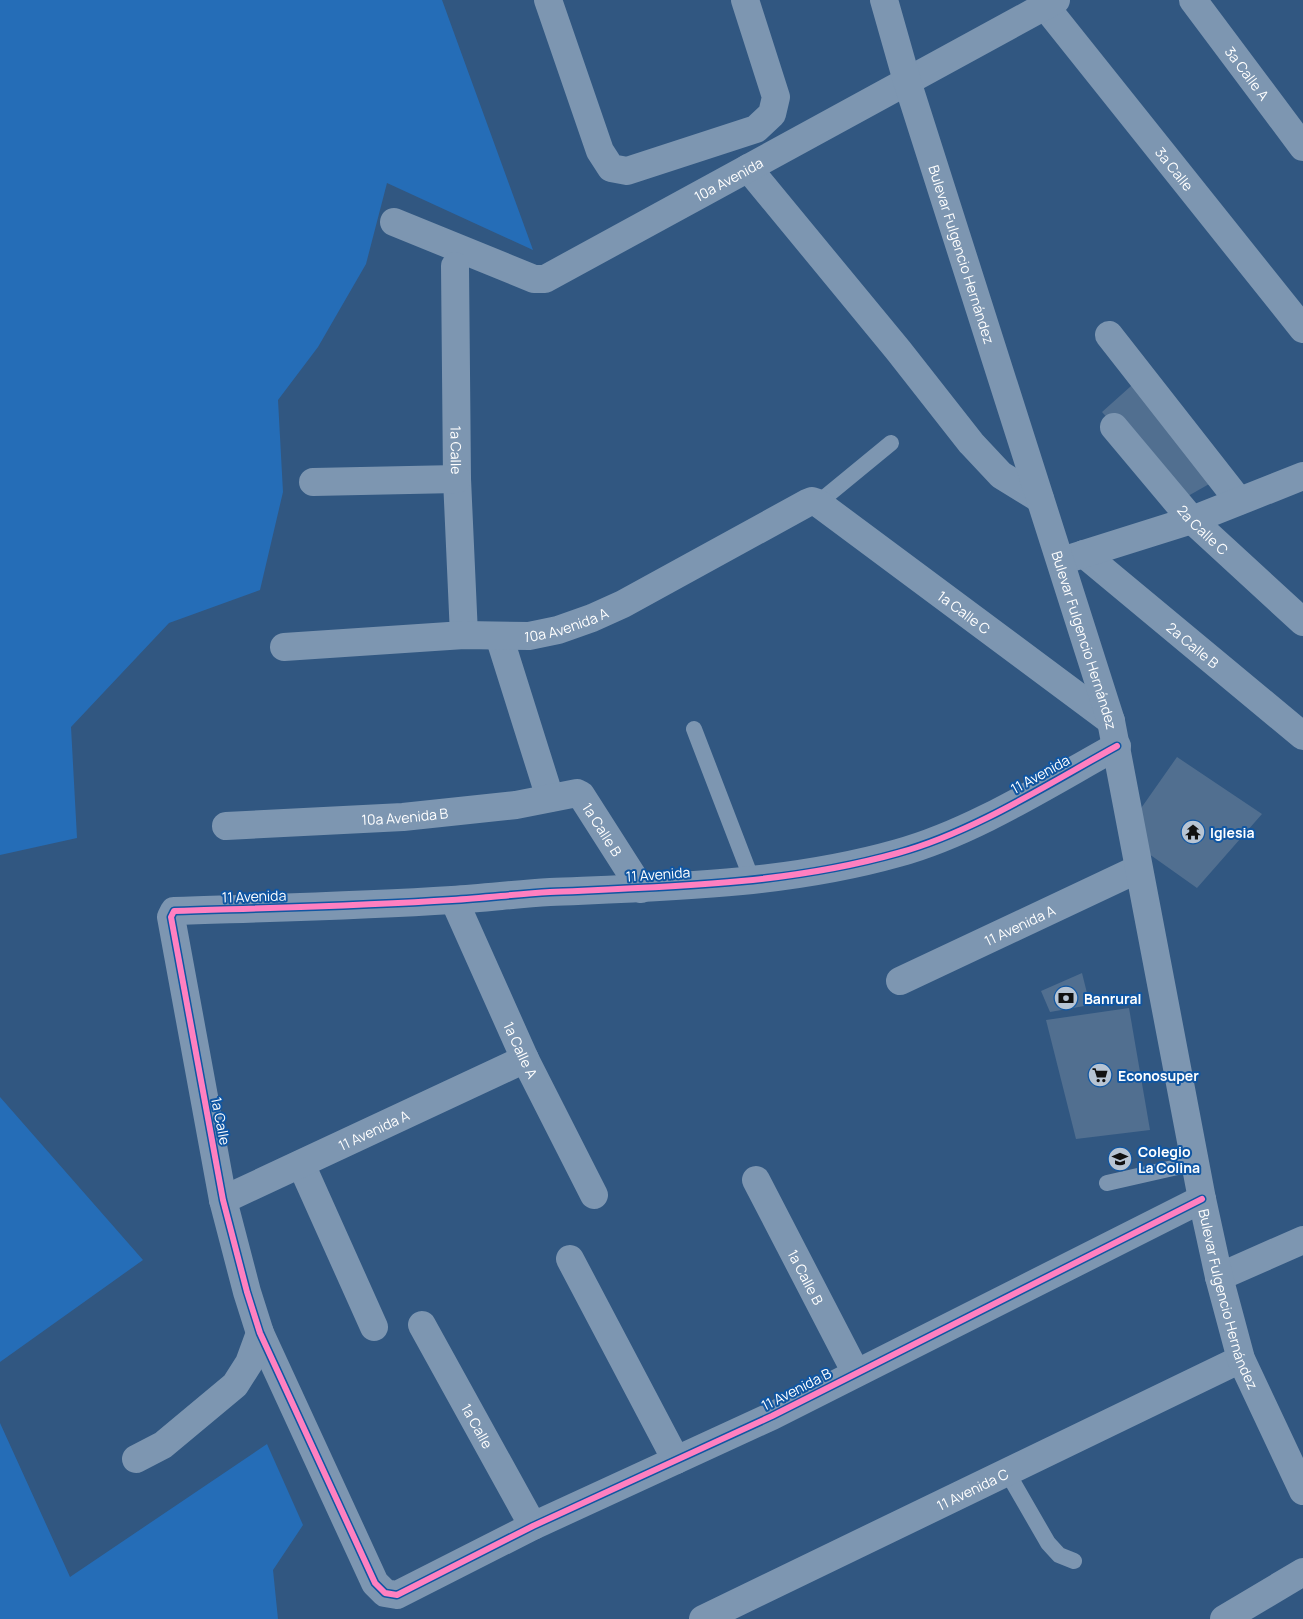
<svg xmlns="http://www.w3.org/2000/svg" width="1303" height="1619" viewBox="0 0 1303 1619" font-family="Manrope,sans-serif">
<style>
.green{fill:#256db7}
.building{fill:#516f90}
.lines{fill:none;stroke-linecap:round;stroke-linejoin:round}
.service{stroke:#7d96b1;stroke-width:16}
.minor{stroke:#7d96b1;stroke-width:28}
.tertiary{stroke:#7d96b1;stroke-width:28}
.cycleway-casing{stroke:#1056a2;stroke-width:9}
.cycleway{stroke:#ff80c0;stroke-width:6}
.labels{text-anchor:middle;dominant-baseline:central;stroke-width:4;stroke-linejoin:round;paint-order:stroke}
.street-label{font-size:14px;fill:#fff;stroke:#1056a2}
.poi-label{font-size:14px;font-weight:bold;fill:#fff;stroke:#1056a2;text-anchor:start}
</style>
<rect width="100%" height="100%" fill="#315781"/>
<path class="green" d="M0,0H442L533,250L387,183L366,264L318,347L278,400L283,492L260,590L169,623L71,727L77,838L0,855Z
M0,1097L143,1260L0,1362Z
M0,1423L70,1577L267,1444L303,1525L273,1570L278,1619H0Z"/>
<path class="building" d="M1140,378L1218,479L1181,500L1102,412Z
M1177,757L1262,814L1197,888L1142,849L1137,814Z
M1082,973L1090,1005L1050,1012L1041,991Z
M1129,1008L1150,1130L1076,1139L1046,1020Z"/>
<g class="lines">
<path class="service" d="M818,503L891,443
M694,729L752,880
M1107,1183L1195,1163
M1007,1472L1048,1543L1059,1555L1074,1561"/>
<g class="minor">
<path d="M548,0L600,151L611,168L627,171L756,129L772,114L776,97L745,0"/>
<path id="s1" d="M1193,0L1303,147"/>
<path id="s2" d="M1045,6L1303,329"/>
<path d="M748,168L898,350L971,443L1001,475L1040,499"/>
<path id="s3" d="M394,222L534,279H545L1056,0"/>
<path id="s4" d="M455,266L457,479L464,635"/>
<path d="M1109,335L1239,501"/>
<path id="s5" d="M1114,427L1192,520L1303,622"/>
<path d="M313,482L457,479"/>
<path id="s6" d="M1084,554L1303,736"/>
<path d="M1071,558L1192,520L1303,476"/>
<path d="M499,636L550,798"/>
<path id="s7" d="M284,647L464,635L529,636L558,630L592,618L623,604L807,503L812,501L818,503L1111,721"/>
<path d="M1117,746C1048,784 974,832 898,853C785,885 666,887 550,892C517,894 485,898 452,900C360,906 267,908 174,911L171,917L223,1200L247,1292L260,1333L375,1583L385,1593L397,1595L533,1526L772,1416L1202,1199"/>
<path id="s8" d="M226,826L403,817L516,805L577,793L581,795L641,889"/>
<path id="s9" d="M454,900L525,1059L594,1195"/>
<path id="s10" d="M900,981L1138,869"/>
<path d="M301,1164L374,1327"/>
<path id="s11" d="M756,1180L856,1373"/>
<path id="s12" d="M223,1200L525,1059"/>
<path d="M570,1259L676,1460"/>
<path d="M1219,1277L1303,1240"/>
<path id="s13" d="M422,1325L533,1526"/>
<path d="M136,1459L163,1445L235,1385L249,1363L260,1333"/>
<path id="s14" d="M703,1619L1241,1359"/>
<path d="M1224,1619L1303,1572"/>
</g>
<path class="tertiary" id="s15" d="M884,0L907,81L1111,721L1202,1199L1219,1277L1241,1359L1303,1491"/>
<g class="cycleway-casing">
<path id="cycleway" d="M1117,746C1048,784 974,832 898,853C785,885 666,887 550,892C517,894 485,898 452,900C360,906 267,908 174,911L171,917L223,1200L247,1292L260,1333L375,1583L385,1593L397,1595L533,1526L772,1416L1202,1199"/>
</g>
<use href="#cycleway" class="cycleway"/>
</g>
<defs>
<g id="temple-disc" transform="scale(1.25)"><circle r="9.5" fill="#b7c4d3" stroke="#1056a2"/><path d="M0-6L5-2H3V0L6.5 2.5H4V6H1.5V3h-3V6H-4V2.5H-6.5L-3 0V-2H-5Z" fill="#111"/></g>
<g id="bank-disc" transform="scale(1.25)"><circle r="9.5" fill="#b7c4d3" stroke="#1056a2"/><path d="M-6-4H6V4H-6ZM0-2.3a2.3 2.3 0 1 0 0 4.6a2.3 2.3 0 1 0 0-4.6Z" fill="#111"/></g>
<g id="supermarket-disc" transform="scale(1.25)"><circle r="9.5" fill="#b7c4d3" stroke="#1056a2"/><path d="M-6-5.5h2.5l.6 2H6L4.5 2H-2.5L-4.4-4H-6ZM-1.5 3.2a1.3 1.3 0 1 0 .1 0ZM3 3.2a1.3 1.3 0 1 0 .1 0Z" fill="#111"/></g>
<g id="school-disc" transform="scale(1.25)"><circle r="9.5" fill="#b7c4d3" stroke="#1056a2"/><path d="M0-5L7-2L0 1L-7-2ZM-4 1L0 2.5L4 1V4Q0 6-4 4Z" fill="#111"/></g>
</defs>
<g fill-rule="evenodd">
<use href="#temple-disc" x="1193" y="832"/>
<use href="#bank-disc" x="1066" y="998"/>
<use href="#supermarket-disc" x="1100" y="1075"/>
<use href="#school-disc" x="1120" y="1159"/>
</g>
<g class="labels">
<g class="street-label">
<text stroke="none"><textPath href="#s1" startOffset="91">3a Calle A</textPath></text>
<text stroke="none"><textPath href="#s2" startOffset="208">3a Calle</textPath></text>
<text stroke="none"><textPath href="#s3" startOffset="371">10a Avenida</textPath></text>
<text stroke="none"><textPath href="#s15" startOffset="266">Bulevar Fulgencio Hernández</textPath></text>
<text stroke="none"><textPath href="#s4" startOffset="184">1a Calle</textPath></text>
<text stroke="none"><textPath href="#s5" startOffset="136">2a Calle C</textPath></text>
<text stroke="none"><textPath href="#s7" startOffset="749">1a Calle C</textPath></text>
<text stroke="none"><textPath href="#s7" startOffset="284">10a Avenida A</textPath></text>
<text stroke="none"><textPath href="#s15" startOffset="671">Bulevar Fulgencio Hernández</textPath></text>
<text stroke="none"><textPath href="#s6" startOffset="142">2a Calle B</textPath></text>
<text transform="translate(1040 774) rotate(-29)">11 Avenida</text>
<text stroke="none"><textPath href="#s8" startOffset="179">10a Avenida B</textPath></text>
<text stroke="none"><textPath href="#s8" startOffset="398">1a Calle B</textPath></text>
<text transform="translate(658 874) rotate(-4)">11 Avenida</text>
<text transform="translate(254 896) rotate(-2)">11 Avenida</text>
<text stroke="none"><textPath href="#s10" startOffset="132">11 Avenida A</textPath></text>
<text stroke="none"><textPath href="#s9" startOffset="164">1a Calle A</textPath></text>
<text transform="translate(221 1121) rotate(79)">1a Calle</text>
<text stroke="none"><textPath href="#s12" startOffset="166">11 Avenida A</textPath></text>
<text stroke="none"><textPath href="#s11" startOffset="109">1a Calle B</textPath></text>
<text stroke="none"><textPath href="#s15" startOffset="1346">Bulevar Fulgencio Hernández</textPath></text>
<text transform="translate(796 1389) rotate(-27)">11 Avenida B</text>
<text stroke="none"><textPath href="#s13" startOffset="115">1a Calle</textPath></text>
<text stroke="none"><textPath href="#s14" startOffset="299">11 Avenida C</textPath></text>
</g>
<g class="poi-label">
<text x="1210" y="832">Iglesia</text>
<text x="1084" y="998">Banrural</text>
<text x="1118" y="1075">Econosuper</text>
<text x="1138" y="1151">Colegio<tspan x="1138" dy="16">La Colina</tspan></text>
</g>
</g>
</svg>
